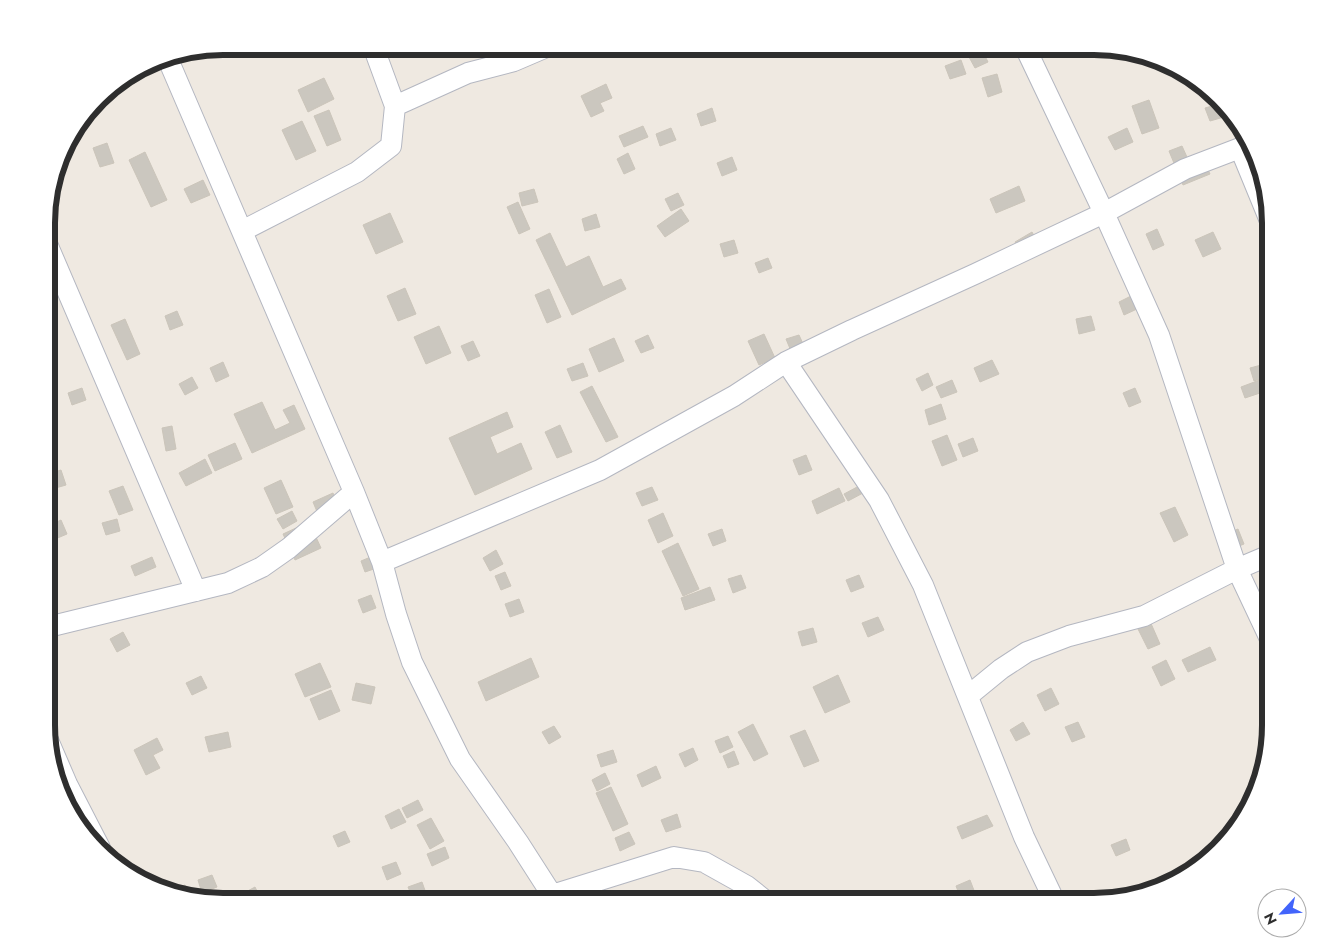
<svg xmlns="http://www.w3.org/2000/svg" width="1317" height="948" viewBox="0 0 1317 948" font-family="Jost,sans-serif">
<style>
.building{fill:#cbc7bf;stroke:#cbc5ba}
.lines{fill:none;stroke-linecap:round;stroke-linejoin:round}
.minor-casing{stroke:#b4b7c1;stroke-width:22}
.minor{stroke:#fff;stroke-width:20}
.rim{fill:none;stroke:#2e2e2e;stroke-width:6}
</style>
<rect width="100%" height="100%" fill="#efe9e1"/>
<path class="building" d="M982,50L988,62L975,68L969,57Z
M961,60L966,74L950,79L945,66Z
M997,74L1002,92L988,97L982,78Z
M324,78L334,99L308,112L298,90Z
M606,84L612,98L600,103L604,111L591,117L581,96Z
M1149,100L1159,128L1142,134L1132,106Z
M1219,104L1224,117L1210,121L1205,108Z
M712,108L716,121L701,126L697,114Z
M329,110L341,140L327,146L314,116Z
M302,121L316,151L296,160L282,130Z
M643,126L648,137L624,147L619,136Z
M671,128L676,140L660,146L656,134Z
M1127,128L1133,142L1115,150L1108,137Z
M107,143L114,163L100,167L93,148Z
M1182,146L1191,166L1204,161L1210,174L1183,185L1169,151Z
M145,152L167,200L151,207L129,160Z
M628,153L635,169L624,174L617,159Z
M732,157L737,170L722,176L717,163Z
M203,180L210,195L191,203L184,189Z
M1019,186L1025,201L996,213L990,199Z
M534,189L538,202L522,206L519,193Z
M678,193L684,205L671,211L665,199Z
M518,202L530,229L519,234L507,207Z
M681,209L689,221L665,237L657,226Z
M390,213L403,242L376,254L363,225Z
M596,214L600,227L585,231L582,219Z
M1157,229L1164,245L1153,250L1146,234Z
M1032,232L1038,243L1021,252L1015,242Z
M1213,232L1221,249L1203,257L1195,240Z
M550,233L566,267L589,256L603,287L621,279L626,289L572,315L536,240Z
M734,240L738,253L724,257L720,244Z
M768,258L772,268L759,273L755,263Z
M405,288L416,314L398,321L387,296Z
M549,289L561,317L547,323L535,295Z
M1131,296L1137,309L1124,315L1119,302Z
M177,311L183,325L170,330L165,316Z
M1091,316L1095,330L1079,334L1076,319Z
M125,319L140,354L127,360L111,325Z
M439,326L451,353L426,364L414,337Z
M764,334L775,358L759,365L748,341Z
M648,335L654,348L641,353L635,341Z
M799,335L804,346L791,351L786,339Z
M614,338L624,361L599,372L589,349Z
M473,341L480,356L468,361L461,346Z
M992,360L999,374L980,382L974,368Z
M223,362L229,376L216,382L210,368Z
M583,363L588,376L572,381L567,369Z
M1265,364L1269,376L1254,381L1250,368Z
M928,373L933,385L922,391L916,379Z
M192,377L198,388L185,395L179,384Z
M1265,378L1269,390L1245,398L1241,387Z
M952,380L957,392L941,398L936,387Z
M592,386L618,437L606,442L580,392Z
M82,388L86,400L72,405L68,393Z
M1135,388L1141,402L1129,407L1123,393Z
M262,402L275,430L290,423L283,410L294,405L305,429L252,453L234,414Z
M941,404L946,419L929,425L925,410Z
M507,412L513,427L490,437L497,454L521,443L532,469L475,495L449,438Z
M560,425L572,452L557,458L545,432Z
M172,426L176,449L166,451L162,428Z
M947,435L957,460L942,466L932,441Z
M973,438L978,451L963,457L958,444Z
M235,443L242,459L215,471L208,455Z
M806,455L812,470L799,475L793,460Z
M205,459L212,473L186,486L179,473Z
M61,470L66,485L52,489L48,474Z
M281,480L293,507L276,514L264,488Z
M123,486L133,510L119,515L109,491Z
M859,486L863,493L848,501L844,494Z
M652,487L658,500L642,506L636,493Z
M839,488L845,501L817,514L812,501Z
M333,493L338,505L318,514L313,502Z
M1175,507L1188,535L1174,542L1160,513Z
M292,511L297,521L283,529L277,519Z
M663,513L673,536L658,543L648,520Z
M117,519L120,531L106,535L102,523Z
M61,520L67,534L48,542V526Z
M309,522L321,548L295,560L283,534Z
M722,529L726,541L713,546L708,534Z
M1238,529L1244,544L1229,550L1223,535Z
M678,543L699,589L683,596L662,551Z
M496,550L503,564L490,571L483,558Z
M373,556L377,568L365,572L361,561Z
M152,557L156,567L135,576L131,566Z
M505,572L511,586L501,590L495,576Z
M741,575L746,588L733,593L728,579Z
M859,575L864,587L851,592L846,580Z
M710,587L715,600L685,610L681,598Z
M371,595L376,608L363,613L358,600Z
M519,599L524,612L510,617L505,604Z
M878,617L884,630L868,637L862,623Z
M1149,619L1160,644L1148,649L1136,625Z
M813,628L817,642L802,646L798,632Z
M123,632L130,645L117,652L110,639Z
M1210,647L1216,660L1188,672L1182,660Z
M531,658L539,677L486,701L478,682Z
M1166,660L1175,679L1161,686L1152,667Z
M320,663L331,687L305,697L295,674Z
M838,675L850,702L825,713L813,687Z
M201,676L207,688L192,695L186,683Z
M356,683L375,687L371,704L352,700Z
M1051,688L1059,704L1045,711L1037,695Z
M331,690L340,711L319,720L310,699Z
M1023,722L1030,734L1016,741L1010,730Z
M1078,722L1085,737L1072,742L1065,727Z
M753,724L768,754L754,761L738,732Z
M554,726L561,737L549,744L542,732Z
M805,730L819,761L804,767L790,736Z
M228,732L231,747L209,752L205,737Z
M728,736L733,747L720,753L715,741Z
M157,738L163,750L153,755L160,768L146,775L134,750Z
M693,748L698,760L685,767L679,754Z
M613,750L617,762L601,767L597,755Z
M734,751L739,764L728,768L723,756Z
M656,766L661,778L642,787L637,775Z
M605,773L610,784L597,791L592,780Z
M611,787L628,824L613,831L596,793Z
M418,800L423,810L407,818L402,808Z
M399,809L406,822L391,829L385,816Z
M677,814L681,827L666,832L661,820Z
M987,815L993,826L962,839L957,827Z
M431,818L444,841L430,849L417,825Z
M345,831L350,842L338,847L333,836Z
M629,832L635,844L620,851L615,838Z
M1126,839L1130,850L1116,856L1111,845Z
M445,847L449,858L432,866L427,854Z
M396,862L401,874L387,880L382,867Z
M212,875L217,887L202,893L198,880Z
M970,880L975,893L961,899L956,886Z
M422,882L427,896L414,901L408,887Z
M185,885L190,897L176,894L174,889Z
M255,887L262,901H232L231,900Z"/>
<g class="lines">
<g class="minor-casing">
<path id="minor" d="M1025,47L1104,213L1159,335L1237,569L1270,639
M167,57L354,492L382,562L396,614L412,662L460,759L518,842L552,895L554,902
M395,106L468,73L514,61L549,46
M1240,148L1270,221
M242,231L357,172L391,146L395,106L373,46
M48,246L196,591
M786,362L879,500L923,585L1024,837L1055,902
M382,562L600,470L734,396L786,362L852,330L975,274L1104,213L1185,169L1240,148L1253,145
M48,627L228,583L262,567L289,548L354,492
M968,696L1001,669L1027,652L1069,636L1144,616L1237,569L1270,555
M48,740L67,784L100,848
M552,895L674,857L704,862L747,886L767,902"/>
</g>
<use href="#minor" class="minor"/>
</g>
<path d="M0 0H1317V948H0ZM223 55H1094A168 168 0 0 1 1262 223V725A168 168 0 0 1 1094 893H223A168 168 0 0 1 55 725V223A168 168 0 0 1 223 55Z" fill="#fff" fill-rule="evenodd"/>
<path class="rim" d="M223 55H1094A168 168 0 0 1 1262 223V725A168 168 0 0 1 1094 893H223A168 168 0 0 1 55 725V223A168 168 0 0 1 223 55Z"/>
<g transform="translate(1282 913) rotate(244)"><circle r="24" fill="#ffffff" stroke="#ababab"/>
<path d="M0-4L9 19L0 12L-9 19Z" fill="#4264fb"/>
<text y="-8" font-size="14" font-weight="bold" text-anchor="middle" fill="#2e2e2e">N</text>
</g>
</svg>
